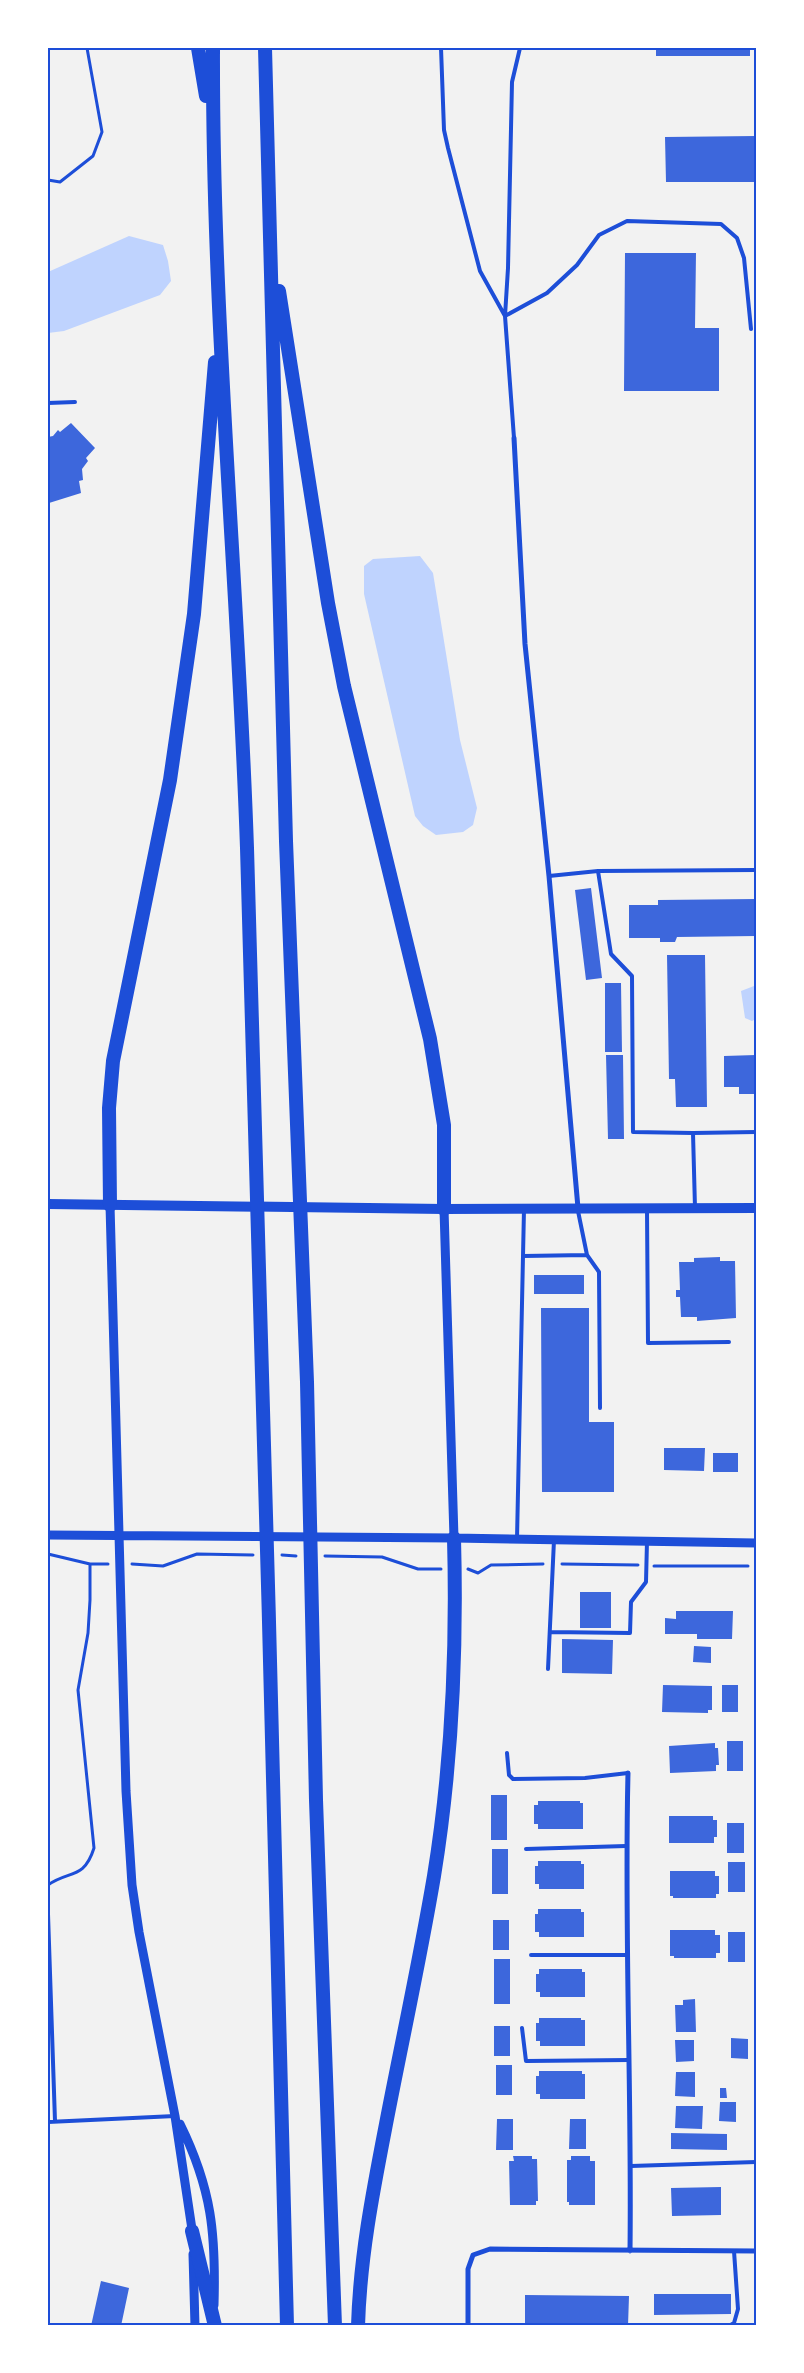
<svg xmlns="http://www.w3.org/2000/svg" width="804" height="2373" viewBox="0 0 804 2373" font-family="'Sofia Sans Condensed',sans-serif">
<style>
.water{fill:#bfd3fe}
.building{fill:#3d67dc}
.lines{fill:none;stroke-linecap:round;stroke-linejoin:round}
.path{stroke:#1d4ed8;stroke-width:3}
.service{stroke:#1d4ed8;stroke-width:4}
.minor{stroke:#1d4ed8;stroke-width:5}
.tertiary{stroke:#1d4ed8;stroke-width:9}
.secondary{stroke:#1d4ed8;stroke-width:10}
.motorway{stroke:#1d4ed8;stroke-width:14}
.neatline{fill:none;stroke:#1d4ed8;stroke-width:2}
</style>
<rect width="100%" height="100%" fill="#f2f2f2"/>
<path class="water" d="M129,236L163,245L168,261L171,281L160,295L64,331L48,333V272Z
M420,556L433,573L460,740L477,808L473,825L463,832L436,835L423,826L415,816L364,594V566L373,559Z
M754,986L756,988V1019L752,1021L745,1018L741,991Z"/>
<path class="building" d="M656,48H750V56H656Z
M756,136V182H666L665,137Z
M625,253H696L695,328H719V391H624Z
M71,423L95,448L86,458L88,461L82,469L83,480L79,481L81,493L49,503L48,437L53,436L58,430L60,432Z
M591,888L602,978L586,980L575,890Z
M756,899V936L677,937L675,942H660V938H629V905H658V900Z
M667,955H705L707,1107H676L675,1079H669Z
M605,983H621L622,1052H605Z
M606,1055H623L624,1139H608Z
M756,1055V1094H739V1087H724V1056Z
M720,1257V1261H735L736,1318L697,1321V1317H681L680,1297H676V1290H680L679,1262H694V1258Z
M534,1275H584V1294H534Z
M541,1308H589V1422H614V1492H542Z
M664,1448H705L704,1471L664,1470Z
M713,1453H738V1472H713Z
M580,1592H611V1628H580Z
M676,1611H733L732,1639H697V1634H665V1618L676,1619Z
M562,1639L613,1640L612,1674L562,1673Z
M694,1646L711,1647V1663L693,1662Z
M663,1685L712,1686V1710H708V1713L662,1712Z
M722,1685H738V1712H722Z
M727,1741H743V1771H727Z
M715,1743V1748H718L719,1765H716V1771L670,1773L669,1746Z
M491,1795H507V1840H491Z
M538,1801H580V1803H583V1829H538V1824H534V1805H538Z
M669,1816H713V1820H717V1837H714V1843H669Z
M727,1823H744V1853H727Z
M492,1849H508V1894H492Z
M538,1861H581V1864H584V1889H539V1884H535V1866H538Z
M728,1862H745V1892H728Z
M670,1871H715V1876H719V1894H716V1898H673V1896H670Z
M538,1909H581V1912H584V1937H539V1932H535V1914H538Z
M493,1920H509V1950H493Z
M670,1930H715V1935H720V1953H716V1958H674V1956H670Z
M728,1932H745V1962H728Z
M494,1959H510V2004H494Z
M539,1969H582V1972H585V1997H540V1992H536V1974H539Z
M695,1999L696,2032H676L675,2005H683V2000Z
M539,2018H581V2020H585V2046H540V2041H536V2023H539Z
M494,2026H510V2056H494Z
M731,2038L748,2039V2059L731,2058Z
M675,2040H694V2061L676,2062Z
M496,2065H512V2095H496Z
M539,2071H582V2074H585V2099H540V2094H536V2076H539Z
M676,2072H695V2097L675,2096Z
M720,2088H726L727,2098H720Z
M720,2102H736V2122L719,2121Z
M676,2106H703L702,2129L675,2128Z
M497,2119H513V2150H496Z
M570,2119H586V2149H569Z
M671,2133L727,2134V2150L671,2149Z
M513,2156H532V2159H537L538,2201H536V2205H510L509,2161H514Z
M571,2156H590V2161H595V2205H569V2202H567V2160H571Z
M721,2187V2215L672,2216L671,2188Z
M101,2281L129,2288L121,2326H91Z
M654,2294H731V2314L654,2315Z
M525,2295L629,2296L628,2326H525Z"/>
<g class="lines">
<path class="path" d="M48,180L60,182L93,156L102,132L87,48
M48,1554L90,1564H108
M282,1555L296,1556
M325,1556L382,1557L418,1569H441
M132,1564L163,1566L197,1554L253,1555
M562,1564L638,1565
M654,1566H748
M468,1569L478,1573L491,1565L543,1564
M48,1885C69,1870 84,1880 94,1848L78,1690L88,1633L90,1600V1564"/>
<path class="service" d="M441,48L444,130L448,148L480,271L505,316L508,268L512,82L520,48
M48,403L75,402
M514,438L505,316L547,293L577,265L599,235L627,221L721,224L737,238L744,258L751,329
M598,871L756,870
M549,876L598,871L611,954L632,976L633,1132L693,1133L695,1208
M693,1133L756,1132
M647,1210L648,1343L729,1342
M578,1211L587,1255L599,1272L600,1408
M523,1256L587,1255
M517,1539L524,1209
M756,1549V1579
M550,1632L630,1633L631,1602L646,1582L647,1541
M548,1669L554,1540
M507,1753L509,1775L513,1779L585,1778L628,1773
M526,1849L626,1846
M48,1914L55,2121
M531,1955H628
M522,2028L526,2061L629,2060
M48,2122L175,2116
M631,2166L756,2162
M729,2326L734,2323L738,2309L734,2251"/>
<path class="minor" d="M514,438L525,644L549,876L578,1208
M628,1773C624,1932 632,2092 630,2251
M468,2326V2269L473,2255L490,2249L756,2251"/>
<path class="tertiary" d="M110,1205L126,1791L132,1885L139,1932L175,2116L193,2236
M444,1209L454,1538
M48,1535L454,1538L756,1543
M180,2124C212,2189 216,2234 214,2305
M193,2254L195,2326"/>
<path class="secondary" d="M48,1204L444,1209L756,1208"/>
<path class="motorway" d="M198,48L206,96
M213,48C212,315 238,581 247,848C264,1341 273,1833 287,2326
M265,48L286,841L307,1382L316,1800L335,2326
M279,291L328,603L344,686L430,1039L444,1125V1209
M110,1205L109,1108L113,1061L170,780L194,614L215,362
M192,2231L215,2326
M358,2326C360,2257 373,2191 386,2124C402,2041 420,1959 434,1876C452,1765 457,1650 454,1538"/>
</g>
<rect width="804" height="2373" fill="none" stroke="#ffffff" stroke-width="98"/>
<rect x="49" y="49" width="706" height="2275" class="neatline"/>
</svg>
